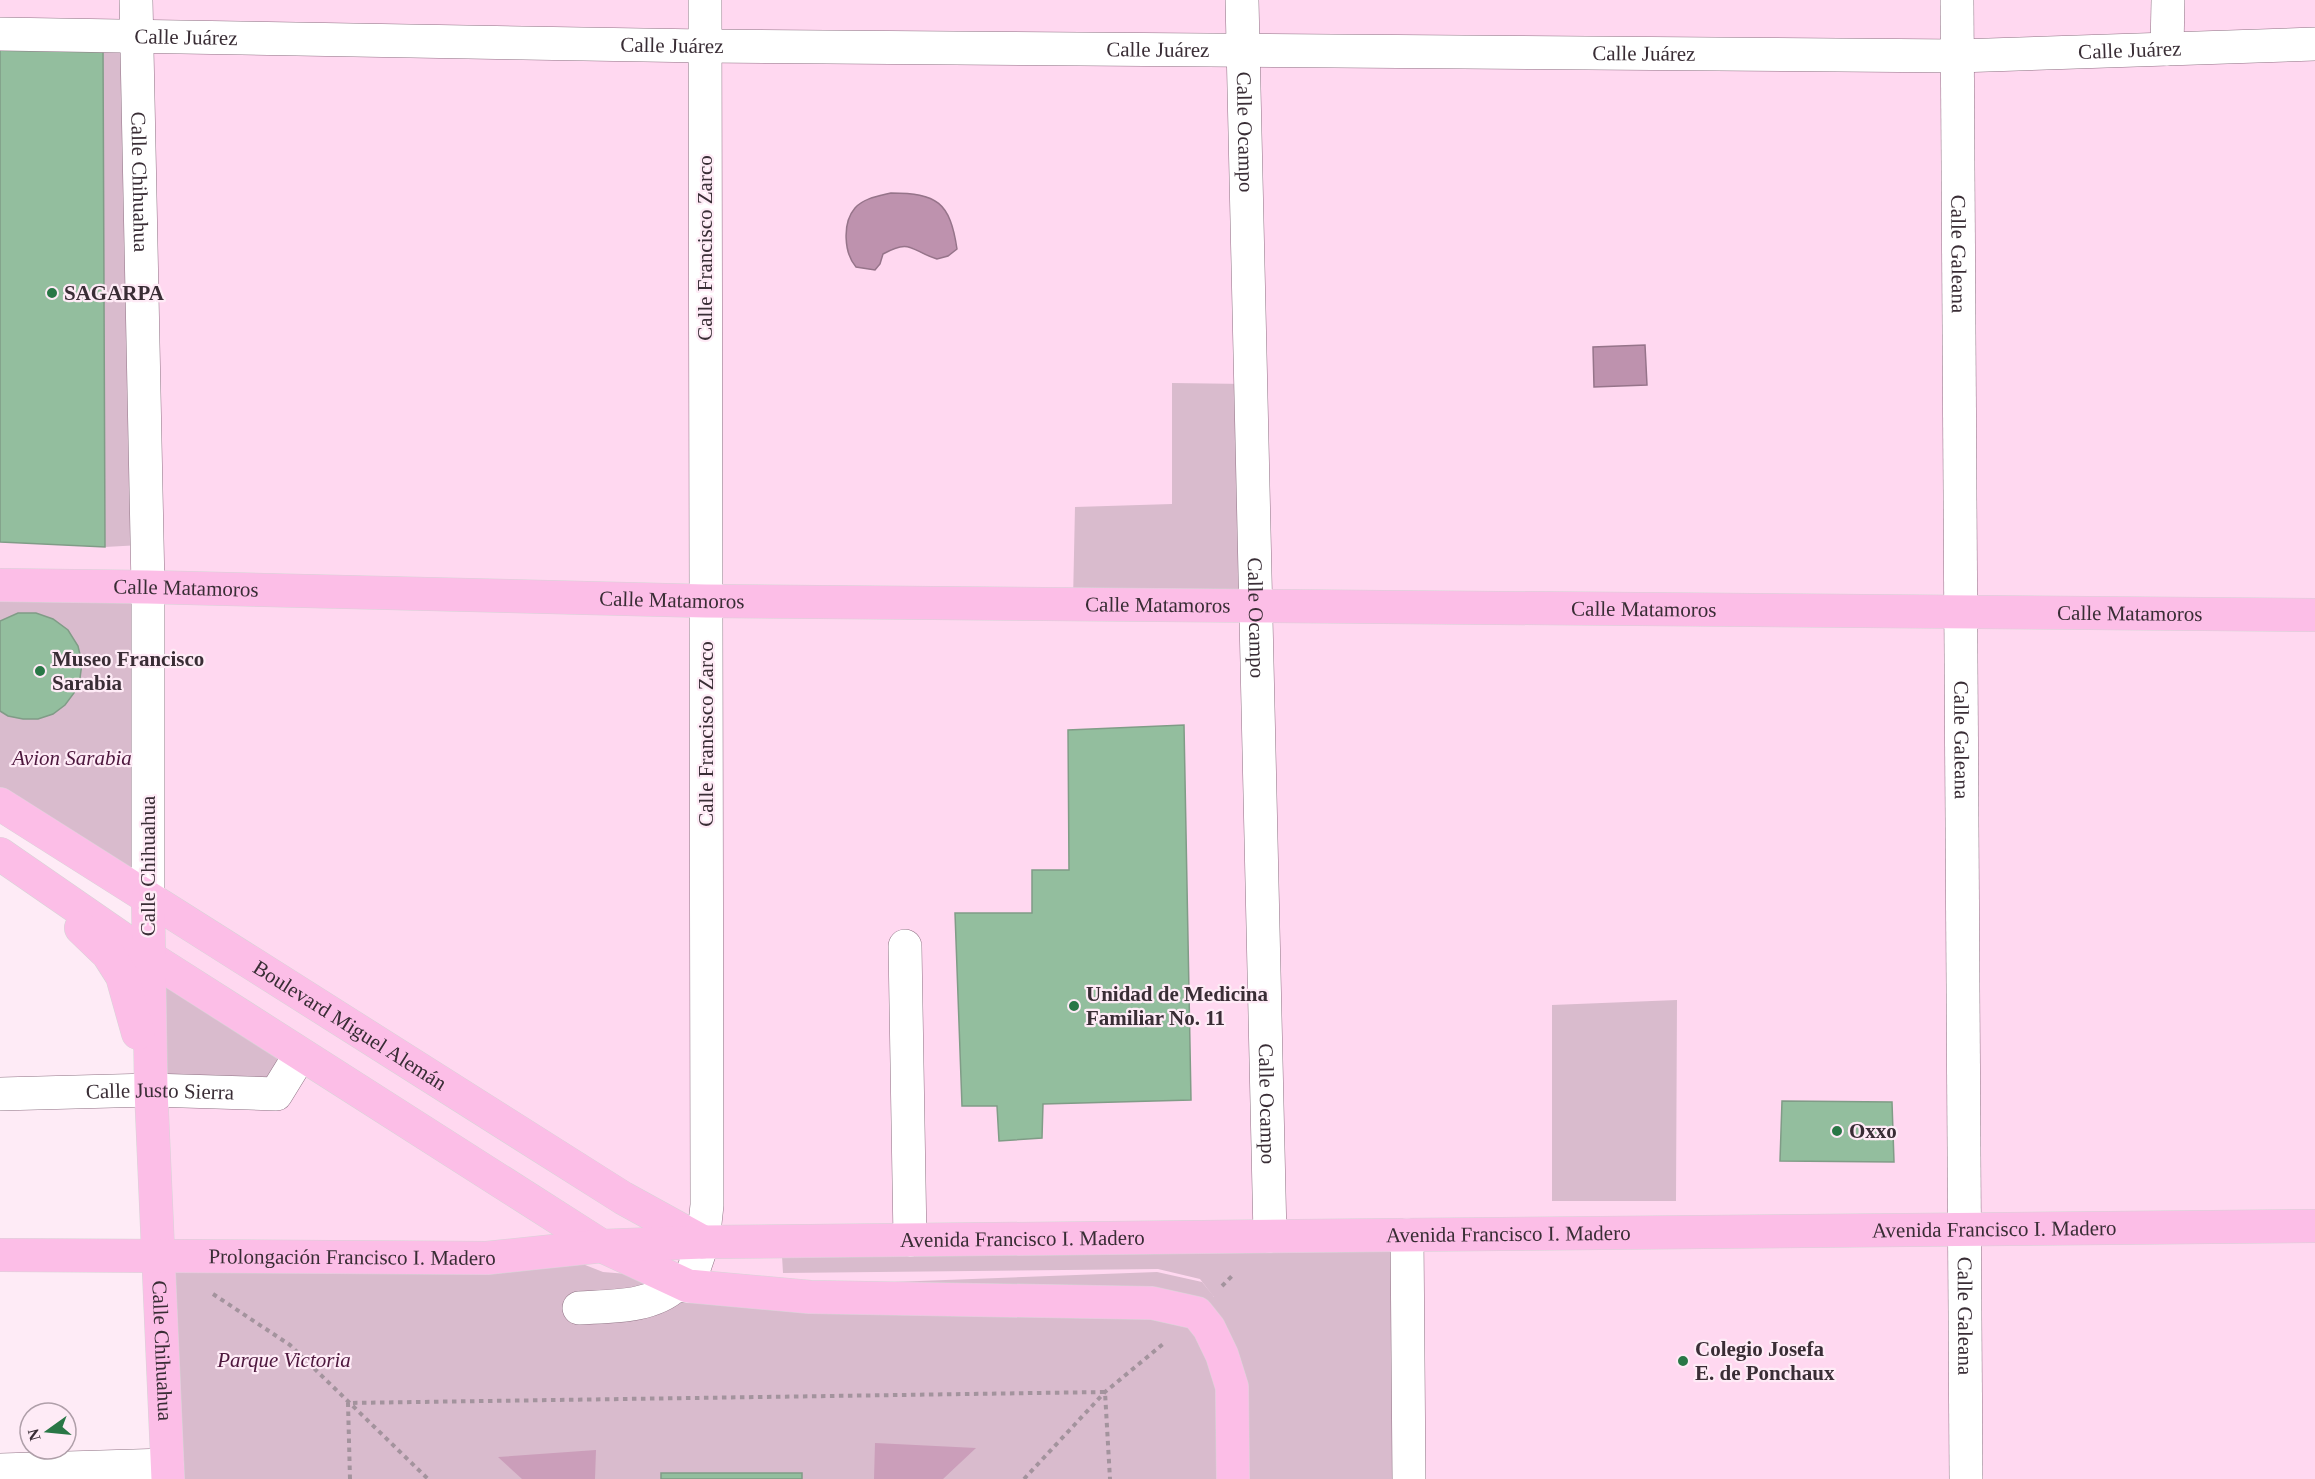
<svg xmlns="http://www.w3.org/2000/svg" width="2315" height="1479" viewBox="0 0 2315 1479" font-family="Georgia,serif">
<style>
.built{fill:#ffd8f0}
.green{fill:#d9bbcd}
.forest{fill:#cb9eba}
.water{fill:#be92ae;stroke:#96748a;stroke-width:1.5}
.building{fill:#93be9e;stroke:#809c87;stroke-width:1.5}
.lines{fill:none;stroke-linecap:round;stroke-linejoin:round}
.minor-casing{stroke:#8f7284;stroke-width:34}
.major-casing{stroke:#d7d5d7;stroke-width:34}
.path{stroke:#a3939d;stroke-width:4;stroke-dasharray:4.5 4.5;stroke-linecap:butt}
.minor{stroke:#fff;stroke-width:33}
.major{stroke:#fcbee7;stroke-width:33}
.poi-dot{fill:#297746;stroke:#feebf6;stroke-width:2}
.labels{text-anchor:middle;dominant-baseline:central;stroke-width:4.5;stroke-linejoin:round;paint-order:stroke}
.street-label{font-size:21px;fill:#392d35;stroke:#feebf6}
.poi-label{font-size:21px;font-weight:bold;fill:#392d35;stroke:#feebf6;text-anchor:start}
.park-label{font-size:21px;font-style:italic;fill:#4d173d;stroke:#feebf6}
</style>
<rect width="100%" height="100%" fill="#feebf6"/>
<path class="built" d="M0,0H2315V1479H169L147,862L0,768Z"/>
<path class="green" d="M135,37L141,545L105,547L103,44Z
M1172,383L1247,384L1252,602L1073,601L1075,507L1172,504Z
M0,590L142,593L146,890L0,798Z
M159,954L301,1042L271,1087L159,1083Z
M1677,1000L1676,1201H1552V1005Z
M1402,1219L1406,1479H167L161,1239L490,1246L524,1241L603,1272L688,1279L841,1284L1157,1272L1202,1282L1214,1297L1200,1279L1158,1269L783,1273L782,1256Z"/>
<path class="forest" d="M875,1443L976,1448L943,1479H874Z
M596,1450L595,1479H522L498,1457Z"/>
<path class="water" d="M891,193C937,193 950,202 957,249L948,256L937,259C911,251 911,238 883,254L880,264L875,270L856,267C844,253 842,223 855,208C864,198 879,196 891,193Z
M1645,345L1647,385L1594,387L1593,347Z"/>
<path class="building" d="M0,44H103L105,547L0,542Z
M18,613H36L53,619L68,630L78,646L82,663L80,678L74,693L65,705L53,714L38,719H23L8,716L0,711V621Z
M1184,725L1191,1100L1043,1104L1042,1138L999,1141L997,1106H962L955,913H1032V870H1069L1068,730Z
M1782,1101L1892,1102L1894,1162L1780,1161Z
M661,1473H802V1479H661Z"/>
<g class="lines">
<g class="minor-casing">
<g id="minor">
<path id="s1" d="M136,0L148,587V898"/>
<path id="s2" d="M1242,0L1270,1236"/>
<path id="s3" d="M1957,0L1966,1479"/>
<path id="s4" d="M0,34L704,46L1958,56L2315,44"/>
<path d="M2167,49L2168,0"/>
<path d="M905,946L910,1240"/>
<path id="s5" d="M0,1094L151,1090L276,1094L300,1055"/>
<path d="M1407,1235L1409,1479"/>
<path d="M579,1308C610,1306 651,1308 676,1285L688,1286L703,1242L707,1205L705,0"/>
<path d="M0,1470L167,1465"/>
</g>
</g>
<g class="major-casing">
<g id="major">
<path id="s6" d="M0,585L148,587L705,601L2315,615"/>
<path id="s7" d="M0,804L623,1198L703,1242"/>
<path d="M0,854L149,957L602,1246L688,1286L810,1297L1152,1303L1197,1313L1209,1328L1222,1355L1232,1387L1233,1479"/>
<path id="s8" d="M148,898L151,1090L168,1479"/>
<path d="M81,928L108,954L122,976L138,1033"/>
<path id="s9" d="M0,1255L487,1258L602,1246L703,1242L2315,1226"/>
</g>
</g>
<path class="path" d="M1222,1286L1234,1274
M213,1294L290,1345L428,1479
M350,1479L348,1403L1105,1392L1110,1479
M1024,1479L1105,1392L1163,1344"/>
<use href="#minor" class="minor"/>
<use href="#major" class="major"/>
</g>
<g class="poi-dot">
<circle cx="52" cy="293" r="6"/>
<circle cx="40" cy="671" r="6"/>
<circle cx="1074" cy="1006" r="6"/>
<circle cx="1837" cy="1131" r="6"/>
<circle cx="1683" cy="1361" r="6"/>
</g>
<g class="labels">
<g class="street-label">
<text stroke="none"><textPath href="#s4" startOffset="186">Calle Juárez</textPath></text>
<text stroke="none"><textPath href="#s4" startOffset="672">Calle Juárez</textPath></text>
<text stroke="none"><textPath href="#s4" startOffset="1158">Calle Juárez</textPath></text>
<text stroke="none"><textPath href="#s4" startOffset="2130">Calle Juárez</textPath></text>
<text stroke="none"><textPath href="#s4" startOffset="1644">Calle Juárez</textPath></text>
<text stroke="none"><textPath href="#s2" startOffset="132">Calle Ocampo</textPath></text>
<text stroke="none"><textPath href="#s1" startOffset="182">Calle Chihuahua</textPath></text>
<text transform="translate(705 248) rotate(-90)">Calle Francisco Zarco</text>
<text stroke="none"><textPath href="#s3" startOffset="254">Calle Galeana</textPath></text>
<text stroke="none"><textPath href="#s6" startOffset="186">Calle Matamoros</textPath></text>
<text stroke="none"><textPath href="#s6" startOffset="672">Calle Matamoros</textPath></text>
<text stroke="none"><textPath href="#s6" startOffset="1158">Calle Matamoros</textPath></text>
<text stroke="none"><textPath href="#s6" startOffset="1644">Calle Matamoros</textPath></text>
<text stroke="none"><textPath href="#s6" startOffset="2130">Calle Matamoros</textPath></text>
<text stroke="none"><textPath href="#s2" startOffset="618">Calle Ocampo</textPath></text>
<text transform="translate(706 734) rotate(-90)">Calle Francisco Zarco</text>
<text stroke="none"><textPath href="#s3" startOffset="740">Calle Galeana</textPath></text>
<text transform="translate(148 866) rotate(-90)">Calle Chihuahua</text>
<text stroke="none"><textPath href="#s7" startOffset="414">Boulevard Miguel Alemán</textPath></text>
<text stroke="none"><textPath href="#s5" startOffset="160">Calle Justo Sierra</textPath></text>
<text stroke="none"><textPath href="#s2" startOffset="1104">Calle Ocampo</textPath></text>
<text stroke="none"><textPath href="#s9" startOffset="1995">Avenida Francisco I. Madero</textPath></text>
<text stroke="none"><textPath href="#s9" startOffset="1509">Avenida Francisco I. Madero</textPath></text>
<text stroke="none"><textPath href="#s9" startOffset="1023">Avenida Francisco I. Madero</textPath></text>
<text stroke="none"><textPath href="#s9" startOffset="352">Prolongación Francisco I. Madero</textPath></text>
<text stroke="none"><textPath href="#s3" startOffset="1316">Calle Galeana</textPath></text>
<text stroke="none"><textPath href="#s8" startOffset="453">Calle Chihuahua</textPath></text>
</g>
<g class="poi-label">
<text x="64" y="293">SAGARPA</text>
<text x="52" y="659">Museo Francisco<tspan x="52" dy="24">Sarabia</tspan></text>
<text x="1086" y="994">Unidad de Medicina<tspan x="1086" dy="24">Familiar No. 11</tspan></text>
<text x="1849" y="1131">Oxxo</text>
<text x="1695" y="1349">Colegio Josefa<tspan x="1695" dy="24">E. de Ponchaux</tspan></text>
</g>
<g class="park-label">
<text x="72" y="758">Avion Sarabia</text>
<text x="284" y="1360">Parque Victoria</text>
</g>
</g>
<g transform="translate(48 1431) rotate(255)"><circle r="28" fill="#feebf6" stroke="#af9fa9" stroke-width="1.5"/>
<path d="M0-4.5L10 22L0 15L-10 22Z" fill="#297746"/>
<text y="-9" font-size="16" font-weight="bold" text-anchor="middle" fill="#392d35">N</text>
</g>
</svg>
